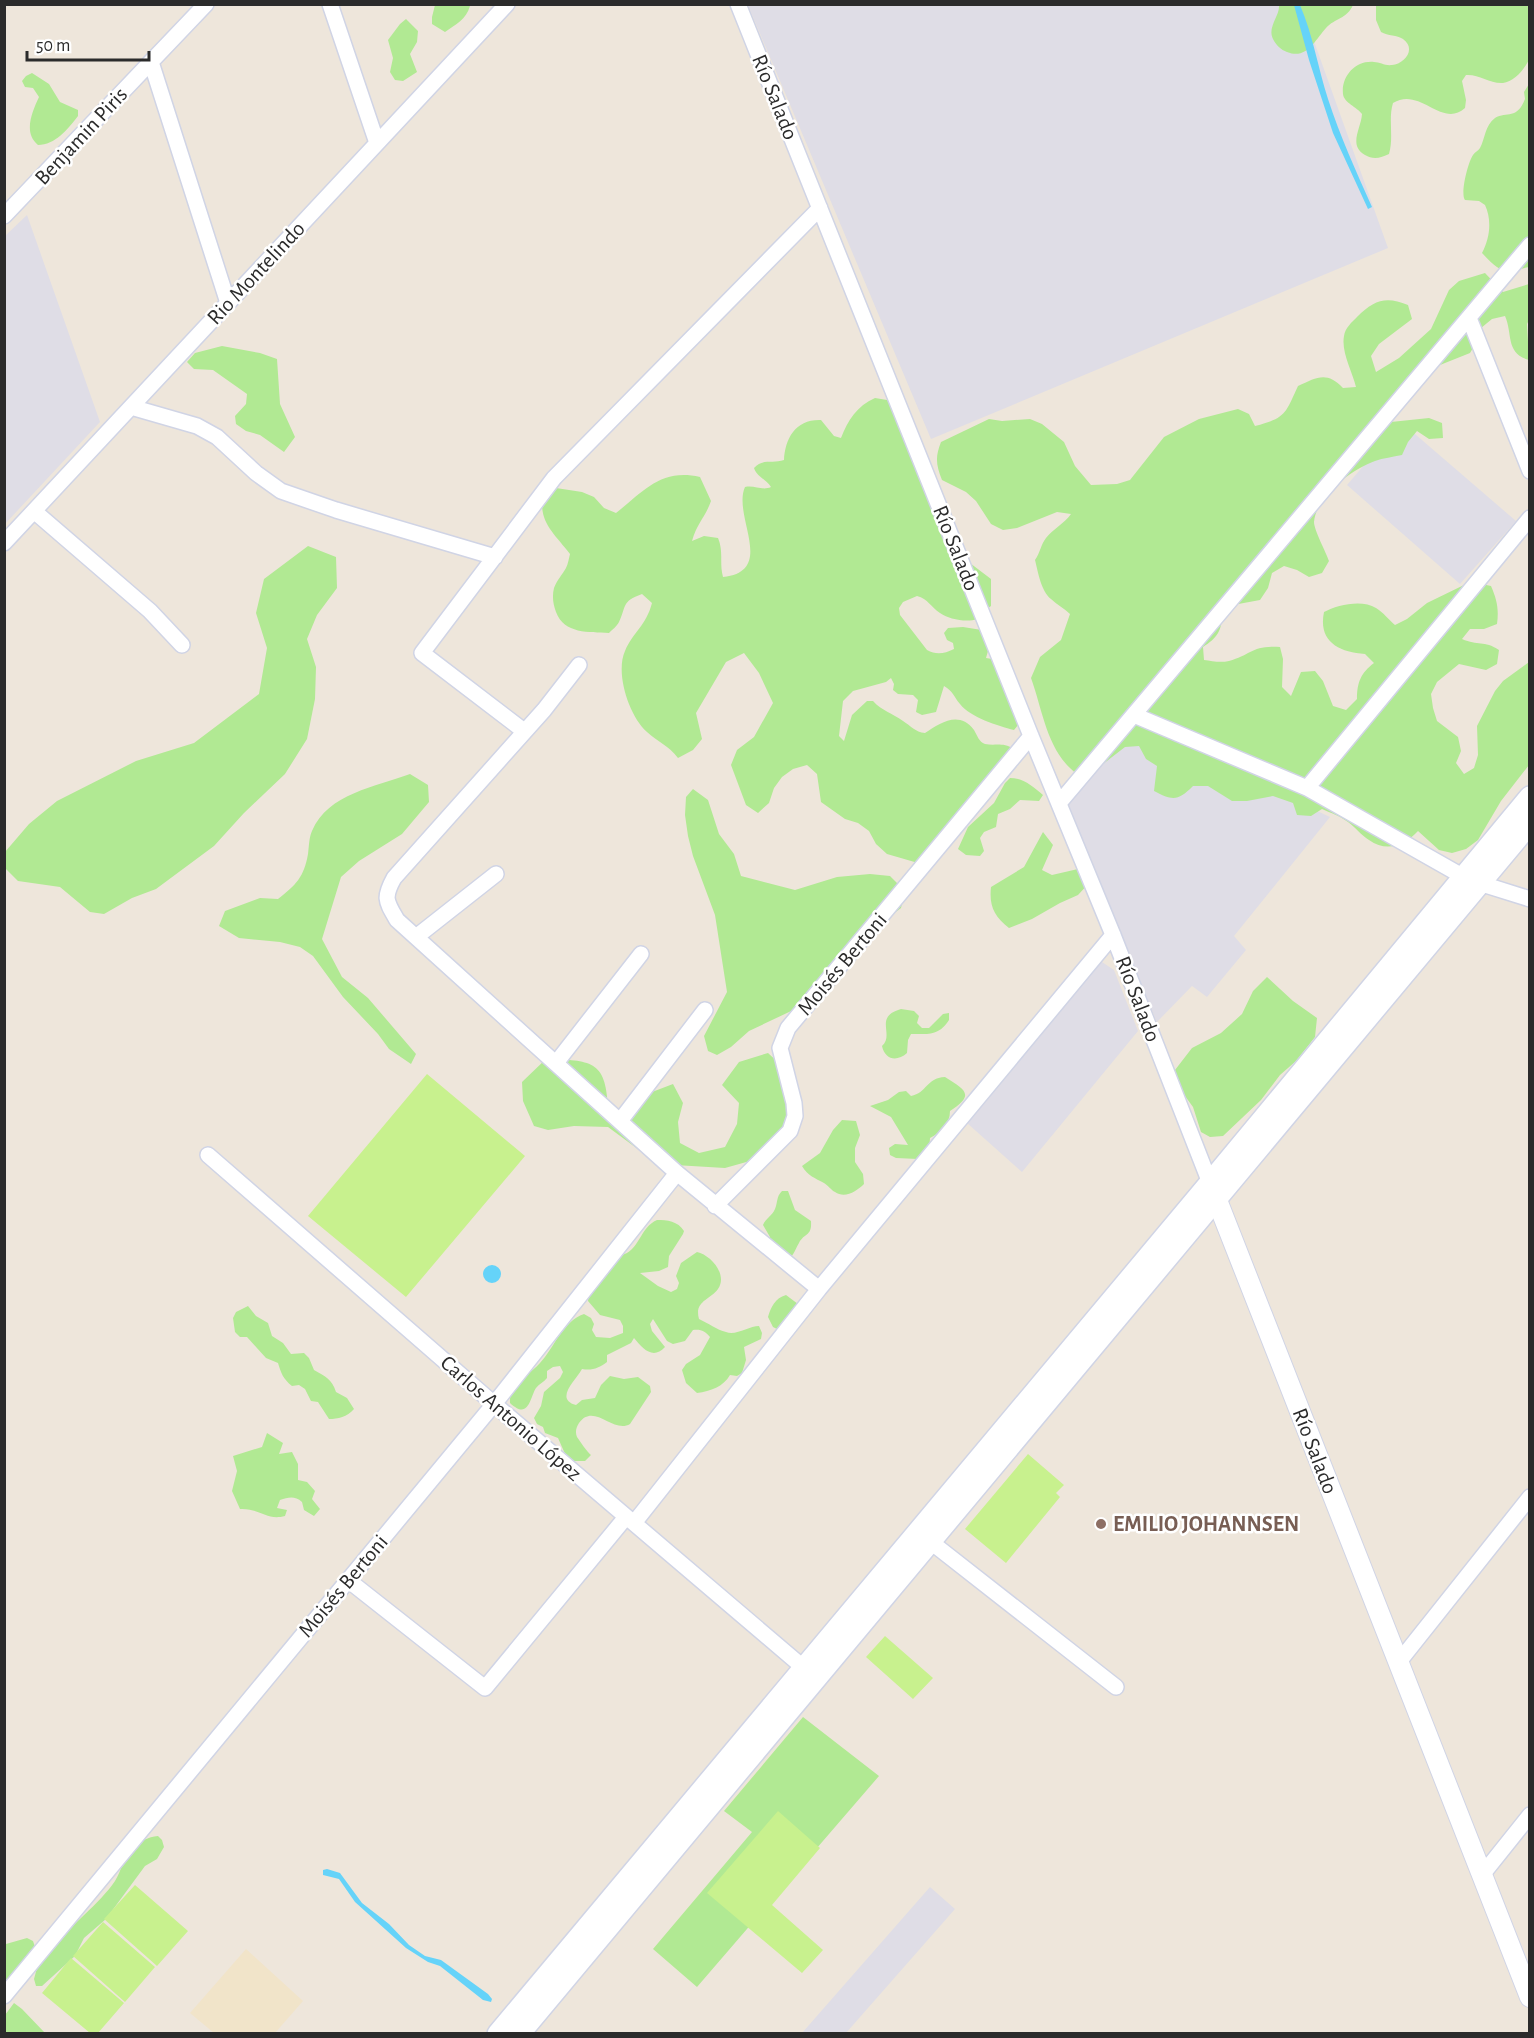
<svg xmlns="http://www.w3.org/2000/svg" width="1534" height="2038" viewBox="0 0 1534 2038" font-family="'Alegreya Sans',sans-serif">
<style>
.industrial{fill:#dfdde6}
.education{fill:#f1e4c9}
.green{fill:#b1e993}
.pitch{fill:#c8f18e}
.water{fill:#65d3f9}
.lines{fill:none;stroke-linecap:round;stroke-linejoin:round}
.minor-casing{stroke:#d0d4e5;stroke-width:18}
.tertiary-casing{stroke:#d0d4e5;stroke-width:22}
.secondary-casing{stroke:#d0d4e5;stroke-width:24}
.minor{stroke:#fff;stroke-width:15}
.tertiary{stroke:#fff;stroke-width:20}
.secondary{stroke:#fff;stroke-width:21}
.education-dot{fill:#8d6e63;stroke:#fff;stroke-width:2}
.labels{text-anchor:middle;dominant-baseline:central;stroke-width:5;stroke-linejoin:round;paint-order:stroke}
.street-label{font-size:22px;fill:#2b2b2b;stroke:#fff}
.education-label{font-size:22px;font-weight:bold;fill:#785e54;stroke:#fff;text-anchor:start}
</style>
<rect width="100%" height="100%" fill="#eee6db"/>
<path class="industrial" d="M748,5H1301L1388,248L931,439Z
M27,215L100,422L5,524V236Z
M1401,422L1516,521L1460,584L1347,485Z
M1143,729L1330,817L1234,936L1246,950L1207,997L1192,986L1157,1022L1066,808L1068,800L1128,731Z
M1102,962L1114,970L1138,1031L1022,1172L967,1123L1092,965Z
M930,1887L955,1909L846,2033H802Z"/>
<path class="education" d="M246,1949L303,2001L275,2033H214L190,2013Z"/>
<path class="green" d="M435,5H469L470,6C466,20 456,24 445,32L432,24V17Z
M1279,5H1353C1347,19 1335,18 1326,28C1315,40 1307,60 1287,52C1281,50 1276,45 1273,39C1267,27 1280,16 1279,5Z
M1376,5H1529C1530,16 1532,49 1530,57C1526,68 1514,82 1503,83C1490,84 1479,74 1466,75L1462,81L1466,100L1465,108C1442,129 1420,86 1393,103C1388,119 1394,137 1389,154C1381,158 1373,160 1365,155C1348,145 1361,129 1362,114C1357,107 1344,103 1343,94C1341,76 1356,60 1374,62C1380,62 1385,66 1392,65C1404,64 1417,49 1403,39C1397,35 1388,36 1381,32L1376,20Z
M406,19L418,31L417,42L410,54L417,72L403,81L395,80L390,72L393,58L388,40L400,24Z
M32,73L49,84L60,102L78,110V116C68,129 55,145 38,145C23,133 32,112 39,97L33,88L25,87L22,81L26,76Z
M1529,84V267C1502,273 1501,273 1482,253C1490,238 1492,220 1485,205L1479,201L1465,200C1460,194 1468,162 1473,155C1475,152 1478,151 1480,148C1485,139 1485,125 1495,118C1507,111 1517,120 1525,99L1524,92Z
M1485,273L1503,292L1529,284V320L1527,324L1529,360C1505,353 1513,334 1505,316L1492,319L1481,328L1477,341L1470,353L1430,369L1399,400L1391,422L1429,418L1442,423L1443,438L1429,439L1417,431L1408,442L1402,455C1393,457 1383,458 1375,461C1352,469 1316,496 1314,522C1314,530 1326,552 1329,561L1322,573L1309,577L1297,570L1284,566L1272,573L1268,588L1260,600L1233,605L1222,614C1222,631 1217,638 1203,647L1204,660C1212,661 1220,663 1229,661C1251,655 1252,645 1280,647L1283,659L1282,687L1291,696L1301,672L1315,671L1323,681L1333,706L1346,710L1357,699C1357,682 1361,673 1374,663L1365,654C1338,652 1318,641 1324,612C1337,605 1362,599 1376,608C1383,612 1389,620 1395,625L1407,619L1427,603L1464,585L1477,583L1491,586C1497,600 1499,609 1497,624L1484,629H1470L1462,639C1478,646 1484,640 1499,650L1497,664L1486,670L1459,664L1437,682L1431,694L1433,708L1437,721L1458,737L1461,751L1456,763L1464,774L1474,768L1478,755L1477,726L1495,691L1503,681L1529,662V765L1501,801L1478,840L1466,849L1452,853L1439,850L1418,831C1405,845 1387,853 1369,840C1361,835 1355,827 1348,822C1340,816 1331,813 1322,809L1311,816L1297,815L1293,803L1273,796L1247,801H1232L1208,786H1193C1178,801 1173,801 1154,791L1157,766L1146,759L1139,746L1125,747L1103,764L1077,774C1047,752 1043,711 1031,678L1040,657L1061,640L1070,614C1064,608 1057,605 1051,599C1041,591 1038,572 1035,560C1040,553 1041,544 1046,538C1054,528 1064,524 1071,514L1057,512L1017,528L1003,530L991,524L976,501L966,492L942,480C936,465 935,457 941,442L989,419L1002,421L1030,419L1042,424L1064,442L1075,466L1091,485L1117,484L1130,480L1164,437L1199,419L1238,409L1249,414L1255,426C1286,418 1285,414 1298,386C1317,377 1327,371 1343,388L1356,387C1352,371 1341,352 1344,336C1345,328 1352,322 1357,317C1374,300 1386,296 1408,305L1412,319L1379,344L1371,356L1376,372L1399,358L1431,329L1449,290L1459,281Z
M222,346L260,353L277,359L280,404L295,437L284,452L260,435L246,431L236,424L235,416L246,404L247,394L213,370L194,369L187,362L195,353Z
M875,398L887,400L896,410L962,557L991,579V606C985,610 982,616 977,619C967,623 948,619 940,613C931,607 928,599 917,596L903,602L899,608L900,615L927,650C936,655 944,654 954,649L953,643L947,640L944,633L948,628L963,627L988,631L990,644L986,658L992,659L1019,717L1018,725L1014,730C998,726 970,717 960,704C954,697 953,691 944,686L936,712L922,715L916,712L918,700L913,695L898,694L893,690L894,684L891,678L886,682L853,691L843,701L839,736L844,741L852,715L867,701H873C882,711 892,713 903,721C911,726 915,732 925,733C940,723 959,710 974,730C977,735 979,742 985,744C995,746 1004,742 1013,749L918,863L887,854L876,844L869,831L858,823L845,819L821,802L817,774L807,765L793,769L782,777L774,788L769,803L758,813L746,805L731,765L737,750L754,737L773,703L759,673L744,653L726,662L696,713L702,739L693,750L678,758C668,745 658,742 647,732C629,716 615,673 625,651C633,632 646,626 652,603L642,594C621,602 627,605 619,622C617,626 612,630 609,633C589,632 564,634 556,612C553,604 552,596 554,588C557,580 562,575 566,568C568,564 569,558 570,554C554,533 538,522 543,495L556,488L582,492L594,497L604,508L616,513C644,491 661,468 700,477L711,501C705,518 697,523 692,541L704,536L718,538C724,553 719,562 723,577C777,571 732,516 745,487C755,485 762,491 771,487C766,479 757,477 754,468C763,458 773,464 784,460C785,438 796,419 821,420L834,436L841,438C848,420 857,406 875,398Z
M308,546L336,557L337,588L317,615L307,639L316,667L315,699L307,739L285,774L244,813L214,846L156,889L132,898L104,914L90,912L60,887L18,881L5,868V852L29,824L57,801L136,761L194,743L259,694L267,648L256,613L264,579Z
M410,774L428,785L429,802L402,834L359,861L341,877L322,939L342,977L368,998L416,1054L411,1064L389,1049L378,1034L343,997L313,956L300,947L280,942L239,938L219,926L225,911L260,898L278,899C296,885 304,877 308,854C309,847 309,837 312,831C328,793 376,787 410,774Z
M1010,778C1024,778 1033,787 1043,795L1039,801L1020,800L1010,809L998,814L996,827L984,832L980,838L984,851L980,856L966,855L958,849L968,827L994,803L1005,783Z
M693,789L708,800L719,834L734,854L741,876L795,890L837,877L870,874L890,876L905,891L901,908L868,933L808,1003L749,1031L731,1047L717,1055L708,1051L704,1036L727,992L715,915L693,856L688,836L685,815L686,797Z
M1043,832L1053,845L1042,870L1052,875L1078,869L1091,881L1078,895L1060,903L1032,919L1009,928C994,916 989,906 991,887L1024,867Z
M1267,977L1293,1001L1317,1018L1315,1037L1296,1061L1280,1075L1261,1100L1223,1136L1210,1137L1201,1132L1193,1107L1177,1085L1175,1070L1192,1048L1221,1033L1242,1014L1253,991Z
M901,1009L914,1011L919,1016L917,1023L922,1028H929L943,1014L949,1013V1020C939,1036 928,1034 911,1034L908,1040L907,1053C897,1062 885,1060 882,1046C895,1034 873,1017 901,1009Z
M768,1053L782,1066L798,1107L786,1134L757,1159L725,1168L658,1164L608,1127L574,1126L548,1130L534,1126L523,1101L522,1082L547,1058C590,1062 606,1058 608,1108L618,1114L639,1097L673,1084L683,1103L678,1122L680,1143L699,1153L725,1147L737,1124L739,1103L722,1085L739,1062Z
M945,1077C966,1090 975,1095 950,1111C950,1124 941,1132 930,1138L929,1151L918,1159L896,1158L890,1155L889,1148L895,1144L908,1145L891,1117L870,1106L888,1100L899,1092L906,1091L911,1096C927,1093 926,1078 945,1077Z
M842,1120L856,1121L860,1135L855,1148V1162L863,1174L864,1184C857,1191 845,1199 835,1192C831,1190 829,1186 824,1183C815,1178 808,1176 802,1166L820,1153L833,1130Z
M782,1191H788L795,1210L811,1221C812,1237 805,1232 799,1243C796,1248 795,1252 791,1257L769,1259L756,1239L770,1237L763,1225C766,1218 772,1216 775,1209C778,1202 776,1197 782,1191Z
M657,1220C667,1220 678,1221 684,1231L683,1234L669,1256L668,1267L659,1271L640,1273L658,1286L671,1292L677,1289L679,1283L676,1276L681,1263L697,1252C711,1255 728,1275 718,1289C710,1300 694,1301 699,1319C708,1323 717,1330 726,1332C736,1336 749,1326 759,1326L762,1333L761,1339L744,1347L746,1360L742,1373L737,1376L730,1375C723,1387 711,1391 697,1393L686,1383L682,1370L686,1364L700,1355L710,1337C705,1331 701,1329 693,1330L685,1341L673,1344L667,1341L653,1319L650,1324L652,1331L665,1347C653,1360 643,1349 634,1338L631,1343L607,1355V1362C599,1368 592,1371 582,1369C576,1380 554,1399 576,1405L582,1400L595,1398L601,1385L610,1376L624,1379L638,1377L650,1386L651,1392L630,1424C613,1434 594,1402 579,1423C576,1428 575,1432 577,1437C579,1440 588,1453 591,1455L585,1461H571L566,1456L558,1438L545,1433L543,1427L537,1424L534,1418L541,1406L544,1392L560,1378L563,1372L560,1366L553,1367L547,1371V1378C544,1382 539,1384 536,1388C530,1397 529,1421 510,1403C510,1401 510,1395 511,1393C516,1381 531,1373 540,1363C554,1348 563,1321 584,1314L591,1318L594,1324L592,1330L596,1337L610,1338L623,1333V1326L620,1320L600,1315L588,1301L589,1294L621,1255C639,1252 640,1227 657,1220Z
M786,1295L798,1304L785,1325L777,1329L773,1327L768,1317C771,1307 775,1298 786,1295Z
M248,1306L256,1316L268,1323L272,1336L283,1343L291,1354L304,1353L309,1358L314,1370C325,1376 332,1379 336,1392L347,1398L354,1409C347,1417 338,1419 329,1419L318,1402L311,1401L305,1389L299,1385L292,1386C283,1379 281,1373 278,1363L266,1358L247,1337H240L235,1332L233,1318L236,1312Z
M267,1433L283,1443L279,1454L292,1452L298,1464V1480L307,1482L315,1491L312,1499L320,1509L314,1516L304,1510L302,1502C295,1496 289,1497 280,1500L277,1508L287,1510L285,1516C266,1521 260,1508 240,1509L232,1491L237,1471L233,1456L262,1447Z
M803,1717L879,1776L697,1987L653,1949L752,1832L724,1811Z
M158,1836L162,1840L164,1847L157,1859L145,1866L106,1919L84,1938L75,1956L42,1986H36L34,1979L37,1968L28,1977L7,1980L5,1978L4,1945L6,1944L27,1938L33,1941L37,1953L49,1948C68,1929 101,1902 115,1881C122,1870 123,1857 133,1848C140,1841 148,1837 158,1836Z
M14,2003L22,2009L45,2033H5V2015Z"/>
<path class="pitch" d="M427,1074L525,1156L406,1297L308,1216Z
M1028,1454L1064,1485L1056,1493L1060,1497L1006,1563L965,1529Z
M885,1636L933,1678L913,1699L866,1657Z
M778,1811L820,1848L772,1905L823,1950L802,1973L707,1893Z
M135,1885L188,1931L157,1966L104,1919Z
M103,1922L155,1967L125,2002L73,1956Z
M71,1958L124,2003L98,2033H90L42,1993Z"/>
<path class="water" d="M1294,5H1300C1313,35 1318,68 1328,99C1340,136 1356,171 1372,207L1368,209L1333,133L1309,60Z
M483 1274a9 9 0 1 1 18 0a9 9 0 1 1-18 0Z
M327,1869L340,1873L362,1903L389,1924L409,1945L425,1956L441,1960L488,1994L492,1999L491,2002L483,2000L440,1966L428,1962L406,1948L355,1902L339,1879L323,1875V1870Z"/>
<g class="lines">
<g class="minor-casing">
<path id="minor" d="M330,4L377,143
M738,4L1031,736L1113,935L1210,1183
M151,62L228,303
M4,216L206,4
M1469,318L1530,471
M131,407L197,426L217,437L256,473L281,491L336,510L495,557
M34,511L150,611L182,645
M4,543L507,4
M579,665L544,710L394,878C383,898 386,901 397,920L677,1173L819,1289
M1134,715L1307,788L1464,877
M524,731L422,653L554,478L820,208
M1307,788L1530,518
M1060,802L1530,245
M1479,883L1530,899
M416,937L496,874
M556,1063L641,954
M620,1121L705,1010
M208,1155L494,1404L811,1674
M715,1206L790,1131L795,1116L794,1103L780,1048L788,1028L1031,736
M634,1523L819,1289L1113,935
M922,1535L1116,1687
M348,1580L485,1688L626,1517
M1398,1663L1530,1497
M1482,1875L1530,1815
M4,1996L494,1404L677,1173"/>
</g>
<g class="tertiary-casing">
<path id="tertiary" d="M1211,1185L1530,1997"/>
</g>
<g class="secondary-casing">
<path id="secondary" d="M498,2034L1210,1183L1530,797
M519,2034L1530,823"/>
</g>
<use href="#minor" class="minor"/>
<use href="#tertiary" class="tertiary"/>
<use href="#secondary" class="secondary"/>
</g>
<circle class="education-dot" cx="1101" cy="1524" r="6"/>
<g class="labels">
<g class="street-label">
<text transform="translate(775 97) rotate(68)">Río Salado</text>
<text transform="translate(81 136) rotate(-47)">Benjamin Piris</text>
<text transform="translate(256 273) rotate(-47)">Rio Montelindo</text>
<text transform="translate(956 548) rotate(68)">Río Salado</text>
<text transform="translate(842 964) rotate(-50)">Moisés Bertoni</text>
<text transform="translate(1138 999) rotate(69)">Río Salado</text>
<text transform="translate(511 1418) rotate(41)">Carlos Antonio López</text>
<text transform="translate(1315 1451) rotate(69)">Río Salado</text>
<text transform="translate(343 1586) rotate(-50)">Moisés Bertoni</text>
</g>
<g class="education-label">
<text x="1113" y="1524">EMILIO JOHANNSEN</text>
</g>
</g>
<rect width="1534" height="2038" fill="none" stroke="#2b2b2b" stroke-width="12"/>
<path d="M27 51v9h122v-9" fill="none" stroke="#2b2b2b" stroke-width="3"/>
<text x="36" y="51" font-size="18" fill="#2b2b2b" stroke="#ffffff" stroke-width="4.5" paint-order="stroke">50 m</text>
</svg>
